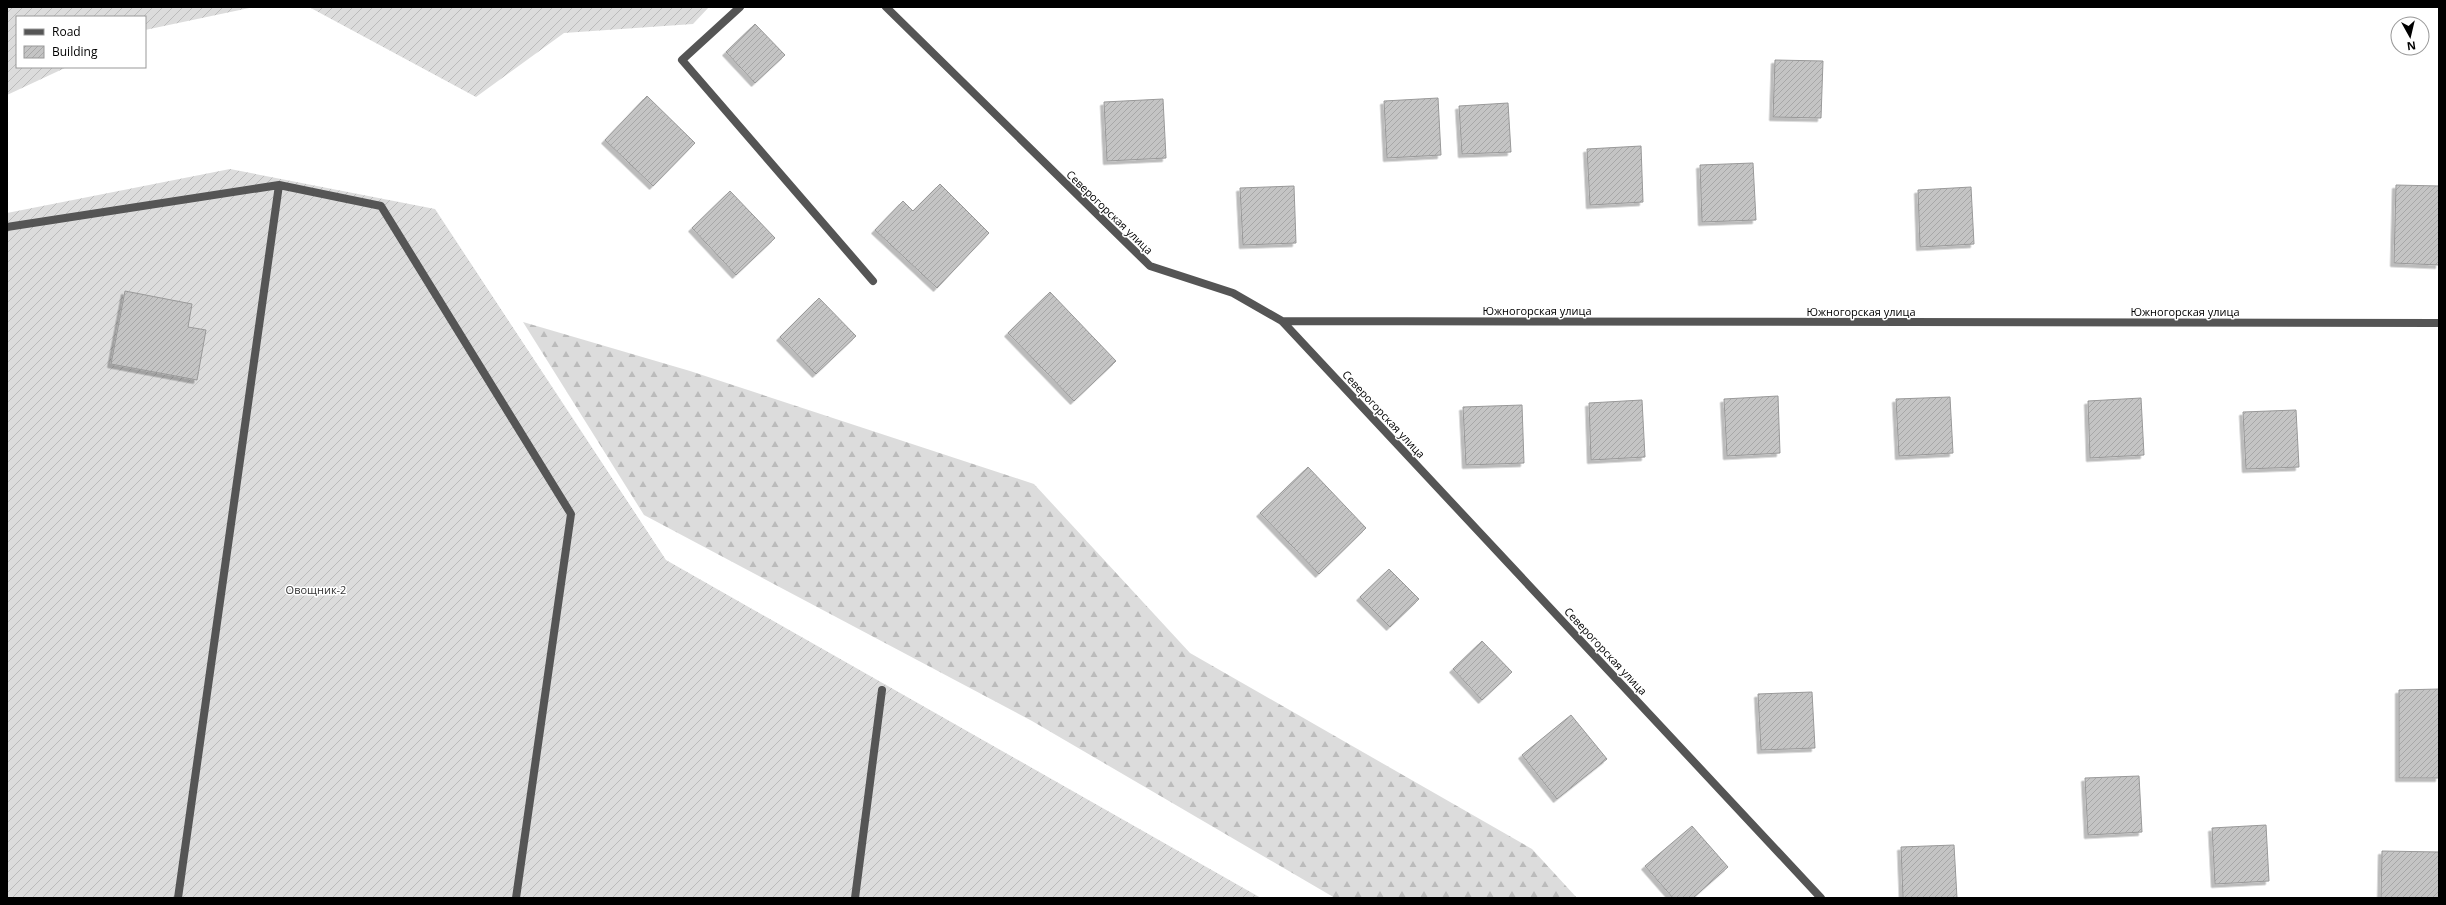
<svg xmlns="http://www.w3.org/2000/svg" width="2446" height="905" viewBox="0 0 2446 905" font-family="'Open Sans',sans-serif">
<style>
.forest{fill:url(#forest-firs)}
.garden{fill:url(#garden-furrows)}
.building{fill:url(#building-hatch);stroke:#999;filter:url(#shadow)}
.lines{fill:none;stroke-linecap:round;stroke-linejoin:round}
.service{stroke:#555;stroke-width:8}
.minor{stroke:#555;stroke-width:8}
.labels{text-anchor:middle;dominant-baseline:central;stroke-width:3;stroke-linejoin:round;paint-order:stroke}
.street-label{font-size:11px;fill:#000;stroke:#fff}
.park-label{font-size:11px;fill:#333;stroke:#fff}
</style>
<defs>
<pattern id="forest-firs" width="22" height="20" patternUnits="userSpaceOnUse"><rect width="22" height="20" fill="#dcdcdc"/><path d="M5 1l3.5 6h-7zM16 11l3.5 6h-7z" fill="#bbb"/></pattern>
<pattern id="garden-furrows" width="10" height="10" patternUnits="userSpaceOnUse"><rect width="10" height="10" fill="#dcdcdc"/><path d="M-1 1l2-2M0 10L10 0M9 11l2-2" fill="none" stroke="#bbb"/></pattern>
<pattern id="building-hatch" width="6" height="6" patternUnits="userSpaceOnUse"><rect width="6" height="6" fill="#c4c4c4"/><path d="M-1 1l2-2M0 6l6-6M5 7l2-2" fill="none" stroke="#a7a7a7"/></pattern>
<filter id="shadow"><feDropShadow dx="-3.5" dy="3.5" stdDeviation="0" flood-color="#0004"/></filter>
</defs>
<rect width="100%" height="100%" fill="#fff"/>
<path class="forest" d="M523,322L690,371L1034,484L1190,653L1532,849L1577,898H1335L1032,721L644,515Z"/>
<path class="garden" d="M7,7H254L145,30V17H17V67H67L7,95Z
M309,7H709L693,24L564,33L476,97Z
M230,169L435,209L666,560L1261,898H7V213Z"/>
<path class="building" d="M755,24L785,55L755,83L726,52Z
M1775,60L1823,61L1821,118L1773,117Z
M647,96L695,143L653,186L605,140Z
M1438,98L1441,155L1387,158L1384,101Z
M1163,99L1166,158L1107,161L1104,102Z
M1508,103L1511,152L1462,154L1459,106Z
M1641,146L1643,202L1590,205L1587,149Z
M1753,163L1756,220L1702,222L1700,165Z
M940,184L989,233L937,288L875,230L903,201L913,211Z
M2396,185L2439,186V265L2394,263Z
M1294,186L1296,243L1243,245L1240,188Z
M1971,187L1974,244L1920,247L1918,190Z
M730,191L775,238L736,275L692,228Z
M125,291L192,304L188,327L206,330L197,380L111,364Z
M1050,292L1116,361L1074,401L1008,333Z
M819,298L856,336L816,374L780,337Z
M1778,396L1780,453L1727,456L1724,399Z
M1950,397L1953,453L1899,456L1896,399Z
M2141,398L2144,455L2090,458L2088,401Z
M1642,400L1645,457L1591,460L1589,403Z
M1522,405L1524,463L1466,465L1463,407Z
M2296,410L2299,467L2246,469L2243,412Z
M1308,467L1366,528L1319,574L1260,513Z
M1389,569L1419,599L1390,627L1360,597Z
M1482,641L1512,672L1482,700L1453,669Z
M2439,689V778H2399V690Z
M1812,692L1815,748L1761,750L1758,694Z
M1571,715L1607,759L1557,799L1522,755Z
M2139,776L2142,832L2088,835L2085,778Z
M2266,825L2269,881L2215,884L2212,828Z
M1692,826L1728,867L1693,898H1673L1645,866Z
M1954,845L1957,898H1903L1901,847Z
M2382,851L2439,852V898H2381Z"/>
<g class="lines">
<path class="service" d="M740,7L682,60L873,281
M7,227L279,185L381,206L571,514L516,898
M178,898L279,185
M855,898L882,690"/>
<path class="minor" d="M886,7L1150,266L1233,293L1282,321L1821,898
M1282,321L2439,323"/>
</g>
<g class="labels">
<g class="street-label">
<text transform="translate(1110 212) rotate(44)">Северогорская улица</text>
<text x="1537" y="310">Южногорская улица</text>
<text x="1861" y="311">Южногорская улица</text>
<text x="2185" y="311">Южногорская улица</text>
<text transform="translate(1384 414) rotate(47)">Северогорская улица</text>
<text transform="translate(1606 651) rotate(47)">Северогорская улица</text>
</g>
<g class="park-label">
<text x="316" y="589">Овощник-2</text>
</g>
</g>
<rect width="2446" height="905" fill="none" stroke="#000000" stroke-width="16"/>
<rect x="16" y="16" width="130" height="52" fill="#ffffff" stroke="#999999"/>
<rect x="24" y="29" width="20" height="6" fill="#555555" stroke="#999999"/>
<text x="52" y="36" font-size="12" fill="#000000">Road</text>
<rect x="24" y="46" width="20" height="12" fill="url(#building-hatch)" stroke="#999999"/>
<text x="52" y="56" font-size="12" fill="#000000">Building</text>
<g transform="translate(2410 36) rotate(172)"><circle r="19" fill="#ffffff" stroke="#999999"/>
<path d="M0-3L7 15L0 10L-7 15Z" fill="#000000"/>
<text y="-6" font-size="11" font-weight="bold" text-anchor="middle" fill="#000000">N</text>
</g>
</svg>
